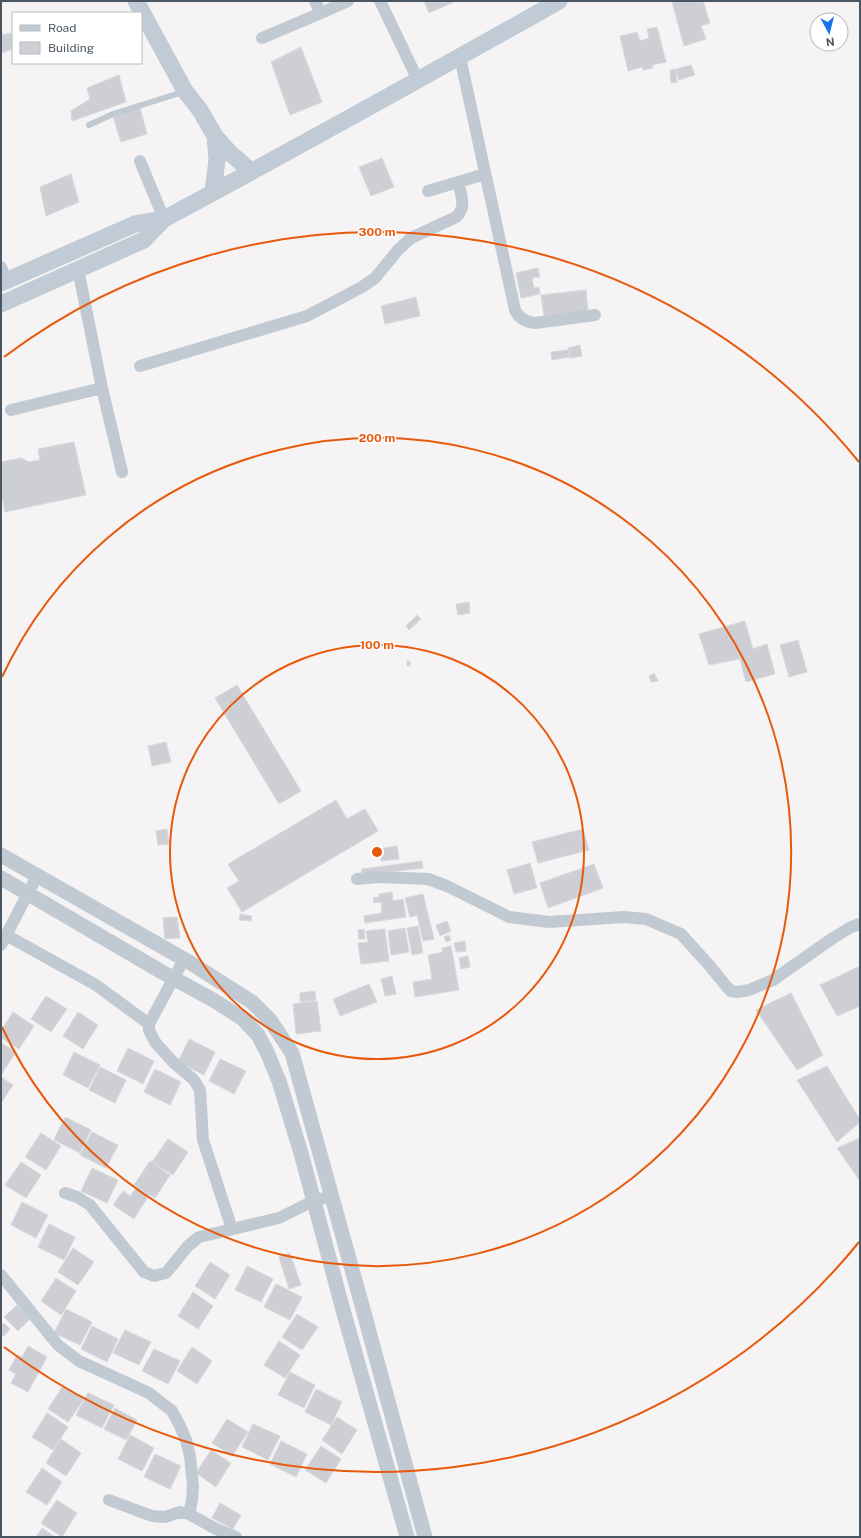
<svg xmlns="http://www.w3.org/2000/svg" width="861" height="1538" viewBox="0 0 861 1538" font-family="'Public Sans',sans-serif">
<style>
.building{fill:#cdcfd5;stroke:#d7d9de}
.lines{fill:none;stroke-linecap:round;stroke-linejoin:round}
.service{stroke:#c1cad2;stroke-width:6}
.minor{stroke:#c1cad2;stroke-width:12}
.tertiary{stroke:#c1cad2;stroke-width:15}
.secondary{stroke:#c1cbd6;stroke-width:17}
.ring{fill:none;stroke:#e8590c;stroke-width:2}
.centre{fill:#e8590c;stroke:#fff;stroke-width:2}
.ring-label{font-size:12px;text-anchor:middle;font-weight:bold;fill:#e8590c;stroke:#fff;stroke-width:3;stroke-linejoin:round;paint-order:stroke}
</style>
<rect width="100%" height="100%" fill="#f5f3f3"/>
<path class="building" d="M424,1H456L429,13Z
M676,1H703L710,23L701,26L706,39L684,46L672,2Z
M657,27L666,62L652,65L653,68L643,70L642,67L628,71L620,36L637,32L640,41L649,38L647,29Z
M1,29L3,35L11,33L13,38V49L1,53Z
M301,47L322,102L290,115L271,62Z
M691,65L695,75L679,80L676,69Z
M676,69L677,82L671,83L670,70Z
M119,75L126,102L72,121L71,111L90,99L87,88Z
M140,108L147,134L121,142L113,116Z
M382,158L394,187L371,196L359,167Z
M71,174L79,202L46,216L40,187Z
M538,268L540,277L532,278L534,288L539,287L540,294L521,298L516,273Z
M586,290L588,311L544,317L541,295Z
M416,297L420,316L385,324L381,306Z
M580,345L582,356L570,358L568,348Z
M568,350L569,357L552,360L551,352Z
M74,442L86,495L5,512L1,492V462L21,458L29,462L40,460L38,449Z
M469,602L470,613L458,615L456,604Z
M417,615L421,619L409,630L406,626Z
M745,621L753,649L767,644L775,674L746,682L740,659L709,665L699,634Z
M798,640L807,672L789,677L780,645Z
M407,661H410V666H407Z
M654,673L658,681L651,682L649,676Z
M237,685L301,791L279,804L215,698Z
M166,742L171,762L152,766L148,746Z
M336,800L347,819L365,809L378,831L242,912L227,888L239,881L228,864Z
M167,829L169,844L158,845L156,831Z
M583,829L589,850L538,863L532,842Z
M397,846L399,859L381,861L379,849Z
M422,861L423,868L362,875V869Z
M530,863L537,888L514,894L507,870Z
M594,864L603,888L548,908L540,883Z
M392,892L393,901L403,899L406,917L365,923L364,916L382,913L381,902L374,903L373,898L379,897V894Z
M423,894L434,939L423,941L417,915L410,917L405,898Z
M240,914L252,916L251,921L239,920Z
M177,917L180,938L165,939L163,918Z
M447,921L451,931L440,936L436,925Z
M418,926L423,953L412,955L407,928Z
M405,928L409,952L391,955L388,931Z
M364,929L365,939H359L358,930Z
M385,929L389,961L361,964L358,943L368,942L366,931Z
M449,935L451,940L446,942L444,937Z
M465,941L466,951L456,952L454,943Z
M451,946L459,990L415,997L413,982L432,979L428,955L443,952L442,948Z
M468,956L470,967L461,969L459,958Z
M860,966V1006L837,1016L820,985Z
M392,976L396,994L385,996L381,979Z
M369,984L377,1002L340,1016L333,999Z
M315,991L316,1000L300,1002V993Z
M791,993L823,1055L797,1070L756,1010Z
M46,996L67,1009L51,1032L31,1019Z
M317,1001L321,1031L296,1034L293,1004Z
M13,1012L34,1026L19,1049L1,1038V1031Z
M78,1012L98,1025L83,1049L63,1036Z
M189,1039L215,1052L204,1075L178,1062Z
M1,1043L16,1052L1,1075Z
M128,1048L154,1061L143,1084L117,1071Z
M74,1052L100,1065L88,1088L63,1075Z
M220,1059L246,1071L234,1094L209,1081Z
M827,1066L860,1120V1122L837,1142L797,1080Z
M100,1067L126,1080L115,1103L89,1090Z
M155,1069L181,1082L170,1105L144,1092Z
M1,1077L13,1085L1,1103Z
M65,1117L91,1130L80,1153L54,1140Z
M92,1132L118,1145L106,1168L80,1155Z
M41,1133L61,1146L46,1170L25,1157Z
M860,1138V1181L837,1148Z
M168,1139L188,1152L173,1175L152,1162Z
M150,1161L170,1175L155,1198L134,1185Z
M21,1162L41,1175L26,1198L5,1185Z
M92,1168L118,1180L107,1203L81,1191Z
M137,1187L149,1195L134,1219L113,1205L123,1191L130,1196Z
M22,1202L48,1215L36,1238L11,1225Z
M49,1224L75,1237L64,1260L38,1247Z
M73,1248L94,1262L78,1285L58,1272Z
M290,1253L301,1285L289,1289L279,1257Z
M210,1262L230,1275L215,1299L195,1286Z
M247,1266L273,1279L261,1302L235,1290Z
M56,1278L76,1291L61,1315L41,1301Z
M276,1284L302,1297L290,1320L264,1307Z
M193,1292L213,1306L198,1329L178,1316Z
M17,1305L30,1319L18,1331L4,1317Z
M66,1309L92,1322L80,1345L54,1333Z
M297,1314L318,1327L302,1350L282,1337Z
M4,1323L10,1329L4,1336L1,1334V1326Z
M92,1326L118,1339L107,1362L81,1349Z
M125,1330L151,1342L139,1365L113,1353Z
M279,1341L300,1355L285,1378L264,1365Z
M28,1346L47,1357L28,1392L11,1383L16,1374L9,1370L17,1355L22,1357Z
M192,1347L212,1361L197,1384L177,1371Z
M154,1349L180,1361L168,1384L142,1371Z
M290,1372L315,1385L304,1408L278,1395Z
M63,1386L84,1399L68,1422L48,1409Z
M316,1389L342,1402L331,1425L305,1412Z
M88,1393L114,1405L102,1428L76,1415Z
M115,1408L137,1420L126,1440L104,1429Z
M47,1413L68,1427L53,1450L32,1437Z
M337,1417L357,1430L342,1454L322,1440Z
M227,1419L248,1432L232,1456L212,1443Z
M253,1424L280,1436L268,1460L242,1447Z
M130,1435L154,1448L142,1471L118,1459Z
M61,1439L81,1453L66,1476L46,1463Z
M281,1441L307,1454L296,1477L270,1464Z
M321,1446L341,1459L326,1483L305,1470Z
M211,1450L231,1463L216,1487L196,1473Z
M155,1454L181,1466L170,1489L144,1477Z
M42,1468L62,1482L47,1505L26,1492Z
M57,1500L77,1513L62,1537L41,1523Z
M220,1503L241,1515L233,1529L212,1518Z
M42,1528L55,1537H36Z"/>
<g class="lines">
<path class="service" d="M89,125L113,114L183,92"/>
<path class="minor" d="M315,1L321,13L348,1
M380,1L418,80
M262,38L321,13
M460,57L515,310C519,319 526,322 535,323L595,315
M140,161L164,219
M428,191L485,174
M1,267L6,281
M78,269L102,388L122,472
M140,366L307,316L362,287L375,278L398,250L411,238L456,217C467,207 461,195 458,182
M11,410L102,388
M357,879L378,877L428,879L447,886L509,917L549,922L624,917L646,919L681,934L709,965L727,987L731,991L738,992L749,990L773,980L833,938L851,927L860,924
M6,935L96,985L149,1024
M1,945L37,876
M184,959L149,1024V1030L155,1042L173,1062L194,1080L200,1090L203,1140L232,1229
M65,1193L77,1197L90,1205L144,1272L154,1276L166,1273L188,1246L199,1237L279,1218L313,1201L332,1196
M1,1275L58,1345L79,1361L149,1393L172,1411L179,1424L186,1440L190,1456L193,1486L192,1500L189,1514
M109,1500L152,1516L165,1517L180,1512L189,1514L216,1529L236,1537"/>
<path class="tertiary" d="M1,855L189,962L252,1002L270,1020L292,1053L361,1302L425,1537
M1,878L162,972L215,1001L243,1019L258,1035L267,1052L279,1081L301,1153L343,1310L407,1537"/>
<path class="secondary" d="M136,1L185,91L200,110L215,136L230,153L251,171
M213,192L217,160L215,136
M1,283L135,224L164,219
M1,304L144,240L164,219C296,148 428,75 559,1"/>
</g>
<g class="ring">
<circle cx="377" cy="852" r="207"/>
<path d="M2 677A414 414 0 1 1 2 1027"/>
<path d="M859 1242A620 620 0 0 1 4 1347M4 357A620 620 0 0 1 859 462"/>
</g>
<circle cx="377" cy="852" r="6" class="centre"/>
<g class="ring-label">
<text x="377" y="236">300 m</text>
<text x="377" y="442">200 m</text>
<text x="377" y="649">100 m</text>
</g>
<rect width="861" height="1538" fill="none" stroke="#4a5661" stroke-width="4"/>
<rect x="12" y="12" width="130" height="52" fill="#ffffff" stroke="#b7bbc0"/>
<rect x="20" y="25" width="20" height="6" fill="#c1cbd6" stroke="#b7bbc0"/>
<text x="48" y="32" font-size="12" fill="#4a5661">Road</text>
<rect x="20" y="42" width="20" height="12" fill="#cdcfd5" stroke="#b7bbc0"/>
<text x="48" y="52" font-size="12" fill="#4a5661">Building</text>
<g transform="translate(829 32) rotate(173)"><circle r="19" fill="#ffffff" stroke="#b7bbc0"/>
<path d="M0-3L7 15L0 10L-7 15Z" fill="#1a73e8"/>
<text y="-6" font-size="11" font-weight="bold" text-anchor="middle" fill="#4a5661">N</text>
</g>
</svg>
